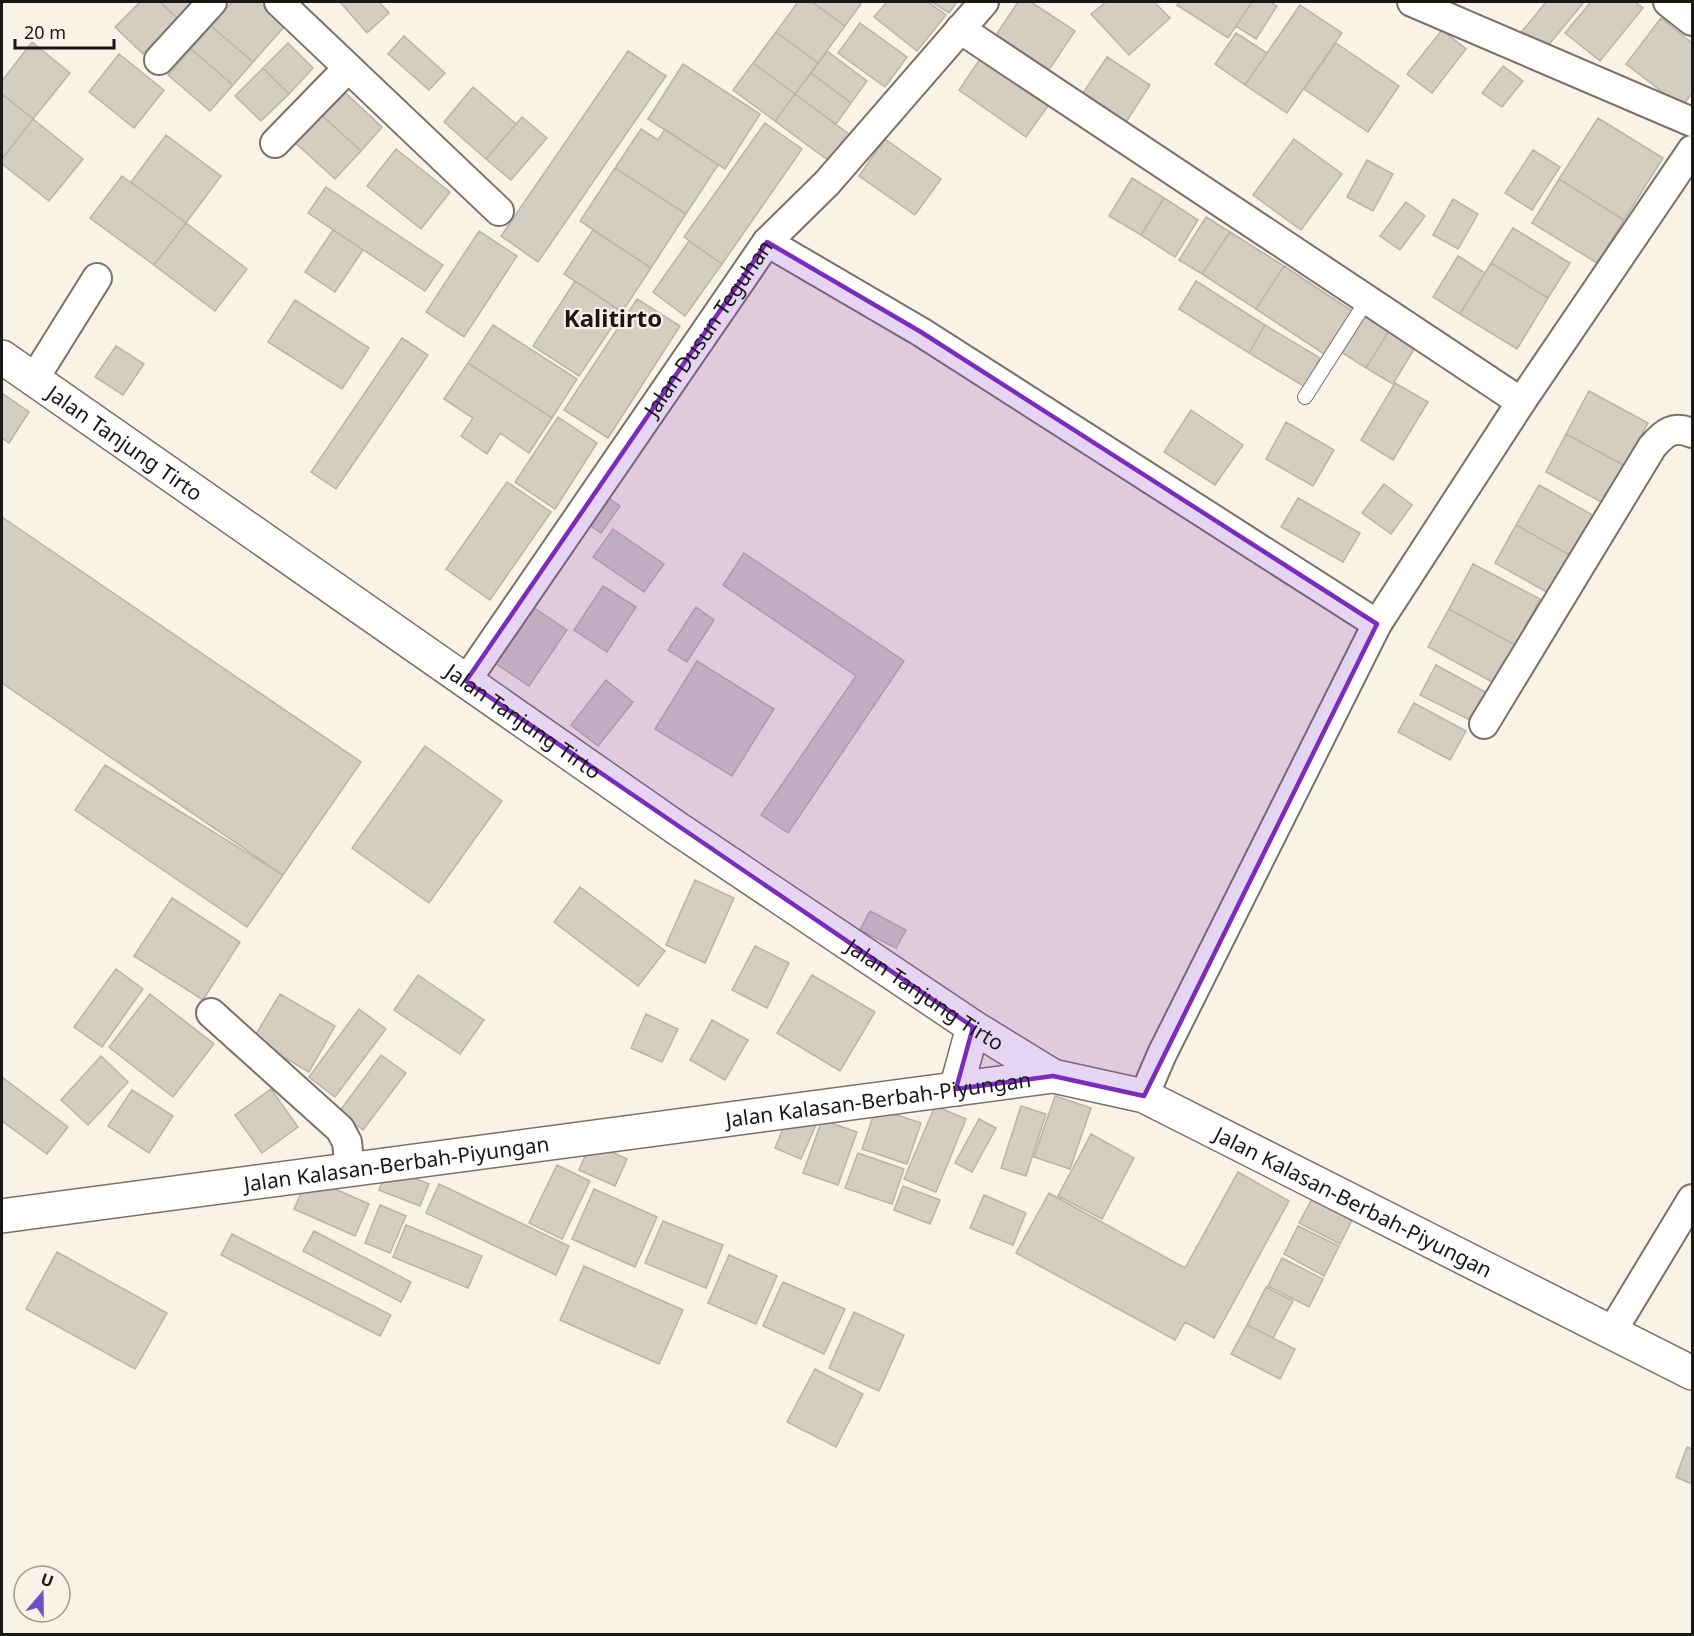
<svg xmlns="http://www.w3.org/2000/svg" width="1694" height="1636" viewBox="0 0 1694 1636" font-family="'Noto Sans',sans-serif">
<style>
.building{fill:#d3cdc2;stroke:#bab3a9;stroke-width:1.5}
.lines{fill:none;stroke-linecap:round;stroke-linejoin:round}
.service-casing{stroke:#787268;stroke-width:16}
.minor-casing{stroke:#787268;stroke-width:32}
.tertiary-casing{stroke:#787268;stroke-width:36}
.service{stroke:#fff;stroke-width:14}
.minor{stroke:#fff;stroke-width:28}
.tertiary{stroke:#fff;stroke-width:33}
.marked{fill:#7b2cbf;fill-opacity:0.2;stroke:#7b2cbf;stroke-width:4.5;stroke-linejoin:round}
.labels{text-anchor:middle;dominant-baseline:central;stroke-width:4.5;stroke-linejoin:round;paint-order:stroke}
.street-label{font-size:21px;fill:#1a1814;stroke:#f9f2e7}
.quarter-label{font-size:24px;font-weight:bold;fill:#1a1814;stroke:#f9f2e7}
</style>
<rect width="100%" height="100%" fill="#f9f2e7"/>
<path class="building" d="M140,2H160L177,18L143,54L115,27Z
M160,2H194L177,18Z
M232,2H271L291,19L253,62L211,26Z
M340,2H379L389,13L367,33Z
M798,2H812L845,26L818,63L776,32Z
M812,2H858L861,4L845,26Z
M887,2H928L946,15L917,51L874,17Z
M932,2H957L949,13Z
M1018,2H1031L1075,31L1049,70L996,35Z
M1106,2H1154L1170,18L1129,55L1091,14Z
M1180,2H1252L1228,38L1177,5Z
M1252,2H1270L1277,6L1256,39L1236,26Z
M1546,2H1584L1542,53L1519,35Z
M1591,2H1635L1643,8L1600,61L1565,33Z
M1300,5L1342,33L1287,113L1245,85Z
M1661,18L1692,43V93L1682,107L1626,64Z
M860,23L907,57L885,87L838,53Z
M211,26L253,62L233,85L191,49Z
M1442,30L1466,49L1432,93L1407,74Z
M776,32L818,63L795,94L753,63Z
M1236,33L1267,53L1245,85L1215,64Z
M404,36L445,73L429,90L388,54Z
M32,42L70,73L33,119L2,94V81Z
M288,43L313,68L289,94L263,68Z
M1336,43L1399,86L1368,132L1304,89Z
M191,49L233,85L210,111L168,75Z
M628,51L666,76L538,262L501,236Z
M827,51L867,81L851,103L811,73Z
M119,54L164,90L134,128L89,92Z
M982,56L1050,103L1026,137L959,90Z
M1107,57L1150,85L1126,122L1083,93Z
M753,63L795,94L775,121L733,90Z
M683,64L760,114L725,169L648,119Z
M1503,66L1523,81L1502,107L1482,93Z
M263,68L289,94L261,121L235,96Z
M811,73L851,103L836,124L795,94Z
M339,87L382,127L361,151L317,111Z
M473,87L516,124L486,159L444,122Z
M2,94L33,119L2,159Z
M795,94L857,140L837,167L775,121Z
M317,111L361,151L335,179L291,139Z
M522,117L547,138L511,180L486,159Z
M1598,118L1663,158L1624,220L1559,179Z
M33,119L83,159L49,201L2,164V159Z
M765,123L802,149L722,264L684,237Z
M641,129L658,140L665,129L718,165L686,214L615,168Z
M166,135L221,176L186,223L131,182Z
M885,139L941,179L915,215L859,176Z
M1294,139L1342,174L1301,230L1253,195Z
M396,149L450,192L421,229L367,186Z
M1533,150L1560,167L1532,210L1505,193Z
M1367,160L1393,174L1373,211L1347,197Z
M615,168L686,214L651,268L580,221Z
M122,176L186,223L154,265L90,218Z
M1132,178L1164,198L1141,235L1109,216Z
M1559,179L1624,220L1597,263L1532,223Z
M326,187L443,265L425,291L308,213Z
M1164,198L1198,220L1175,257L1141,235Z
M1453,199L1478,214L1458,249L1433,235Z
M1406,202L1425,216L1400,250L1380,236Z
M1206,217L1230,232L1202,274L1179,260Z
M186,223L247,269L215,311L154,265Z
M1513,228L1570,263L1548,298L1491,263Z
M333,230L363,250L335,292L305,272Z
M593,230L651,268L622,312L564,274Z
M479,231L517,256L464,337L426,312Z
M1230,232L1284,266L1256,309L1202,274Z
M689,241L722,264L685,316L653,292Z
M1458,256L1485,273L1460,314L1433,297Z
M1491,263L1548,298L1517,349L1460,314Z
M1284,266L1352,311L1324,354L1256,309Z
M575,281L622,312L579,376L533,346Z
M1196,281L1265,325L1249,353L1179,309Z
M637,299L680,326L608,438L564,410Z
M295,300L369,348L342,389L268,342Z
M1367,309L1392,326L1366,368L1341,352Z
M493,325L577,379L552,418L468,363Z
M1265,325L1320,358L1305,387L1249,353Z
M1392,326L1419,341L1393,384L1366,368Z
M402,338L428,355L336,489L311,472Z
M116,346L144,364L123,395L95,377Z
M468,363L552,418L529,453L500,433L487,454L461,436L473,418L444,399Z
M1395,383L1428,402L1393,460L1361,440Z
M1589,391L1648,423L1625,466L1566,434Z
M2,393L29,412L9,443L2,438Z
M1191,410L1243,445L1215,485L1164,452Z
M558,417L597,443L555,509L515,482Z
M1286,422L1334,450L1313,486L1266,459Z
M1566,434L1625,466L1605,504L1546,472Z
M507,482L551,512L490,600L446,569Z
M1384,484L1412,505L1391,534L1362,513Z
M1539,485L1596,517L1573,557L1516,525Z
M600,492L620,506L601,533L581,519Z
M1298,498L1360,533L1343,562L1281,527Z
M2,517L361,762L283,875L2,683Z
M1516,525L1573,557L1552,595L1495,563Z
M613,529L664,564L644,592L593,557Z
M744,553L904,661L788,833L761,815L856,676L723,585Z
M1473,564L1540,599L1515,645L1449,609Z
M603,586L636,607L607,652L574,630Z
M533,607L567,630L529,686L495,663Z
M696,607L714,620L687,662L668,650Z
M1449,609L1515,645L1494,683L1428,647Z
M697,661L774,709L732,776L655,729Z
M1436,665L1489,694L1474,722L1420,695Z
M606,680L633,702L598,746L571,725Z
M1414,703L1466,731L1450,760L1398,732Z
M425,746L502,801L429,903L352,848Z
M105,765L283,875L247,927L75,810Z
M695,880L734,898L705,963L666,945Z
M580,887L665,951L638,986L554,922Z
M172,898L240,942L203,1000L134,956Z
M870,911L906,930L896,948L860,930Z
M755,946L789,963L767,1008L732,990Z
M116,969L143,989L102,1047L74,1027Z
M418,975L484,1020L460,1054L394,1010Z
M812,975L875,1012L840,1071L777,1033Z
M150,994L214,1044L173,1097L109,1047Z
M280,994L335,1026L309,1072L253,1039Z
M359,1009L386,1029L335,1097L309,1077Z
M646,1014L678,1029L662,1062L631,1048Z
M712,1020L748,1040L725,1080L690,1060Z
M381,1055L406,1073L363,1130L339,1112Z
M101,1056L128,1082L88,1125L61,1100Z
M2,1077L68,1127L47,1154L2,1121Z
M271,1089L298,1127L262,1153L235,1115Z
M132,1090L173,1116L149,1153L108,1126Z
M1055,1096L1091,1108L1070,1169L1034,1157Z
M935,1106L966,1119L936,1192L904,1179Z
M1021,1106L1046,1114L1026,1176L1001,1168Z
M876,1108L921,1123L907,1164L862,1149Z
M789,1114L816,1125L801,1159L775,1148Z
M979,1119L996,1128L972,1172L955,1163Z
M822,1120L857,1132L838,1185L803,1173Z
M1091,1134L1134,1158L1102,1219L1058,1196Z
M591,1142L627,1159L615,1186L579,1170Z
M858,1153L904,1169L892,1204L845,1188Z
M557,1165L590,1181L562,1239L529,1223Z
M388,1168L429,1184L420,1206L379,1190Z
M1238,1172L1289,1201L1214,1338L1185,1322L1175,1340L1016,1253L1049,1193L1185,1268Z
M308,1177L369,1204L355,1236L294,1209Z
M439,1184L569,1246L556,1275L426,1213Z
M903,1186L940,1200L930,1224L894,1210Z
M594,1189L657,1217L635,1267L572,1239Z
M984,1195L1026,1213L1013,1245L970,1228Z
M1312,1199L1352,1220L1340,1244L1299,1223Z
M380,1205L406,1216L390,1253L365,1243Z
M663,1221L723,1245L706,1288L645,1263Z
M406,1225L482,1256L468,1288L393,1257Z
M1298,1226L1339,1246L1324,1276L1284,1254Z
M314,1231L411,1282L401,1302L303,1251Z
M232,1234L391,1315L380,1336L221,1255Z
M57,1252L167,1313L135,1369L26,1309Z
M729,1255L777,1276L756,1324L708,1303Z
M1282,1258L1323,1279L1309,1307L1268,1286Z
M584,1266L683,1310L659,1364L560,1320Z
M783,1282L845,1309L824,1354L763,1326Z
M1266,1287L1293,1301L1273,1338L1247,1325Z
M854,1312L904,1335L879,1391L829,1368Z
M1247,1325L1295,1349L1280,1379L1231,1354Z
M815,1369L863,1394L836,1447L787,1422Z
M1687,1447L1692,1449V1484L1676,1477Z"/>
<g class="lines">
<g class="service-casing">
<path id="service" d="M1305,397L1367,300"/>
</g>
<g class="minor-casing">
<g id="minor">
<path d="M279,2L499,211"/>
<path d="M1412,2L1692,122"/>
<path d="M1668,2L1692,21"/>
<path d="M960,29L1521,402"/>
<path d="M159,60L212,2"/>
<path d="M275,143L348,68"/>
<path d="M767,242L921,332L1377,624"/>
<path d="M34,379L97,278"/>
<path id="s1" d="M466,681L767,242L827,183L984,2"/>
<path d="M1484,724L1652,447C1664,433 1673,425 1692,433"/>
<path d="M211,1013L340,1129L347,1142L350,1170"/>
<path d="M1144,1096L1162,1054L1377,624L1521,402L1692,150"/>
<path d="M1611,1333L1692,1199"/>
</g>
</g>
<g class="tertiary-casing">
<g id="tertiary">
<path id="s2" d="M2,357L678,829L973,1027L1053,1076"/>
<path d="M956,1089L973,1027"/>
<path id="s3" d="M2,1216L1053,1076L1144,1096L1692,1373"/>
</g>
</g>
<use href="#service" class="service"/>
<use href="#minor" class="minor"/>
<use href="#tertiary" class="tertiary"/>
</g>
<path class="marked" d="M767,242L921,332L1377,624L1144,1096L1053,1076L956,1089L973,1027L466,681Z"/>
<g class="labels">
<g class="street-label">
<text stroke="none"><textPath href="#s1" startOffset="428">Jalan Dusun Teguhan</textPath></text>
<text stroke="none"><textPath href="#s2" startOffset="150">Jalan Tanjung Tirto</textPath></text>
<text stroke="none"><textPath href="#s2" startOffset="636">Jalan Tanjung Tirto</textPath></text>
<text stroke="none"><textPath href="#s2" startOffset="1122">Jalan Tanjung Tirto</textPath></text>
<text stroke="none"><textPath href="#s3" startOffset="884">Jalan Kalasan-Berbah-Piyungan</textPath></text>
<text stroke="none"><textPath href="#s3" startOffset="398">Jalan Kalasan-Berbah-Piyungan</textPath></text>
<text stroke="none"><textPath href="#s3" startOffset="1388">Jalan Kalasan-Berbah-Piyungan</textPath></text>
</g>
<g class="quarter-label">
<text x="613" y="317">Kalitirto</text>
</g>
</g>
<rect width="1694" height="1636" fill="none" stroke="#1a1814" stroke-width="6"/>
<g transform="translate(42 1594) rotate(20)"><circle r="28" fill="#f9f2e7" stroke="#a09b93" stroke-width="1.5"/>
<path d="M0-4.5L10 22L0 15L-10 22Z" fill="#6b50c9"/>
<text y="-9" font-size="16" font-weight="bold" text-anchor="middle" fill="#1a1814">U</text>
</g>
<path d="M15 39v9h99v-9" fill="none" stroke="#1a1814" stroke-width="3"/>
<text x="24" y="39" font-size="18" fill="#1a1814" stroke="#f9f2e7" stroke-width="4.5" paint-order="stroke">20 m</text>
</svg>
